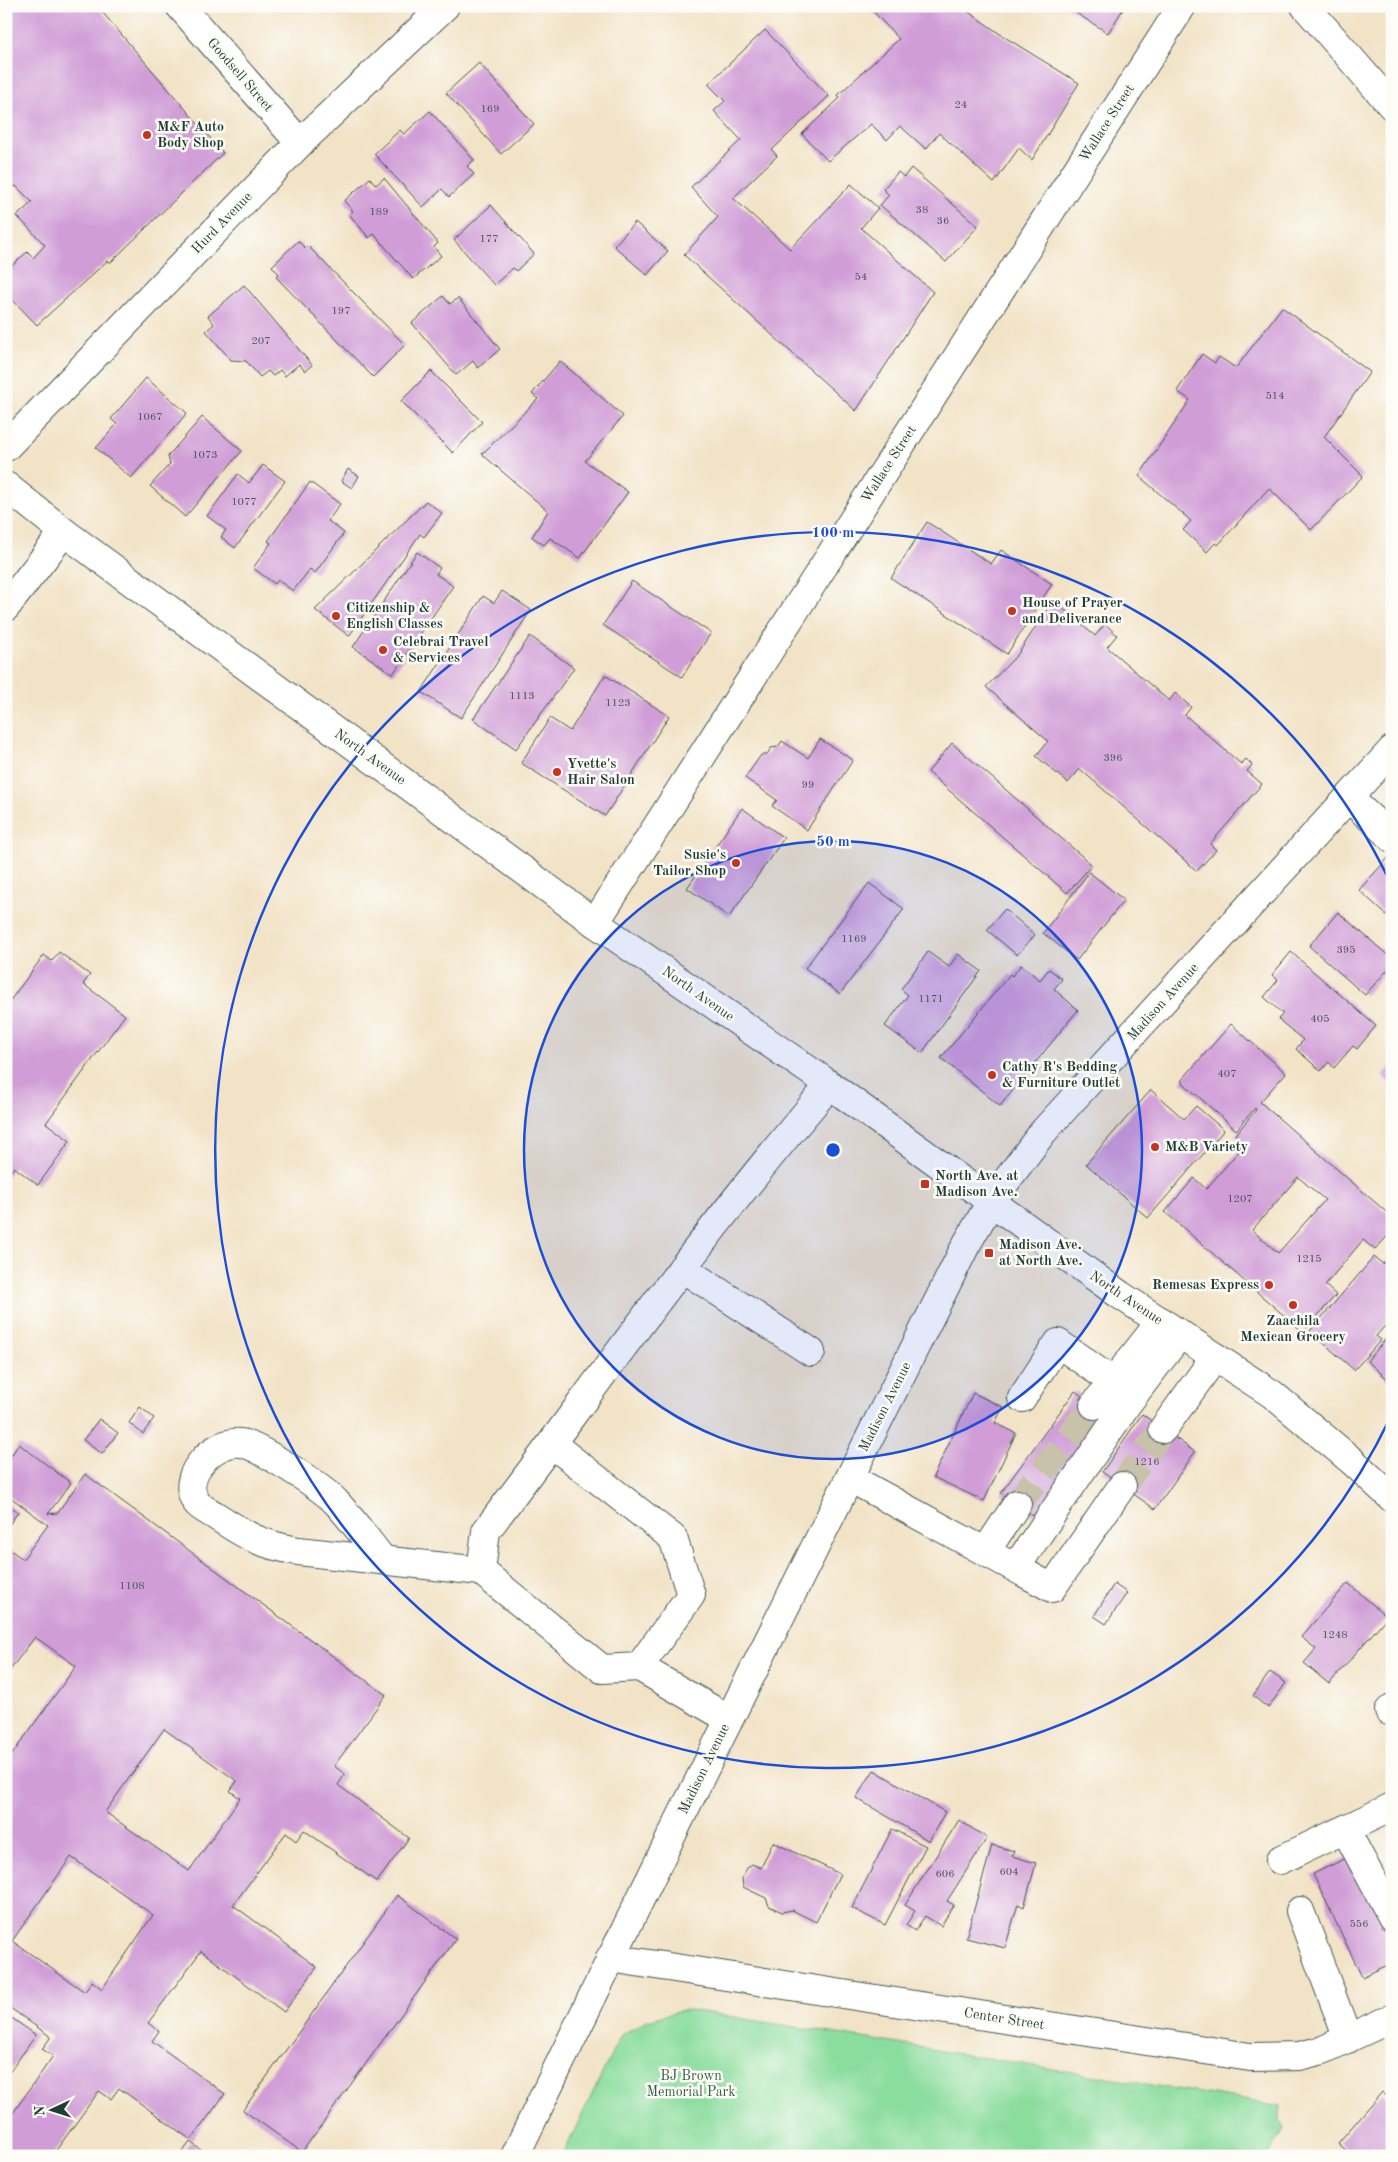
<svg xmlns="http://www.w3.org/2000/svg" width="1398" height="2162" viewBox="0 0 1398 2162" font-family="'Old Standard TT',serif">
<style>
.green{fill:#8bdd9e;stroke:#558d69}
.building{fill:#d09dd7;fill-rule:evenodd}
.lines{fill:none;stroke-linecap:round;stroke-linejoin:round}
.minor-tunnel{stroke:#c8c2aa;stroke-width:28;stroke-dasharray:28 14;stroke-linecap:butt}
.minor-casing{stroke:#3f564a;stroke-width:30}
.major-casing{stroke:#3f564a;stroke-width:30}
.minor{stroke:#fff;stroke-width:28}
.major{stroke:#fff;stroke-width:28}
.ring{fill:none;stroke:#1d4ed8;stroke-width:2.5}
.poi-dot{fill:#c8321e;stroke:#fdfcf7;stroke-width:2}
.labels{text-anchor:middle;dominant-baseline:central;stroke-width:5;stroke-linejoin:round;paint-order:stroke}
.number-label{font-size:11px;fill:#4b555d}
.street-label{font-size:14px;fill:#1f3d34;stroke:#fdfcf7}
.poi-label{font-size:14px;font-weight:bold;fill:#1f3d34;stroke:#fdfcf7;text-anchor:start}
.park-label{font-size:14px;fill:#355d49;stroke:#fdfcf7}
.centre{fill:#1d4ed8;stroke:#fdfcf7;stroke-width:2.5}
.ring-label{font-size:15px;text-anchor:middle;font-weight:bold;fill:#1d4ed8;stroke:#fdfcf7;stroke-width:5;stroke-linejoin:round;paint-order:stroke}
</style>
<rect width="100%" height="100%" fill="#fdfcf7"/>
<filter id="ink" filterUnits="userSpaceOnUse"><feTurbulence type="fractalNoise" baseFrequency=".02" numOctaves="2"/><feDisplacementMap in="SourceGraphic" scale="10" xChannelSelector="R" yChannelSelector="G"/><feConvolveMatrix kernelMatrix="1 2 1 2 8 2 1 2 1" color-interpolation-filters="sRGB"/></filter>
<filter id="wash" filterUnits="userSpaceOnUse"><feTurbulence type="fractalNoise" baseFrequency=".0096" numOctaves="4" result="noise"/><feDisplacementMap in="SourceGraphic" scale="20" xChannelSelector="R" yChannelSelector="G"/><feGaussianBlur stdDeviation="1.12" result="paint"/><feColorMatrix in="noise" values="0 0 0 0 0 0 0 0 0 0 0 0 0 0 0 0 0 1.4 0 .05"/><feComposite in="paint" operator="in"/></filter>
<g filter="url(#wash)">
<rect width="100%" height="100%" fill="#f2e3c7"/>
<path class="green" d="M690,2010L1280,2106V2121L1284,2129L1268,2156H562L621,2035L645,2021L678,2011Z"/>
<g id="blocks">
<path class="building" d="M6,6H97L223,153L111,262L107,261L37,325L6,293V271L27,252L33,258L45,245L17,216L32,202L16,186L9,189L6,185Z
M868,6H960L1003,36L1079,83L1032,160L1019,148L994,183L939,133L926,149L900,126L887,140L871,124L828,161L802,134L840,98L838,95L899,39Z
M1065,6H1125L1108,33Z
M765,30L829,96L772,150L777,156L733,198L790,249L851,184L878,208L861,228L933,292L856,411L684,255L718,217L691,187L741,140L714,111L725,101L708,84Z
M479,63L534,124L501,154L446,93Z
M430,111L474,160L467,166L474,174L449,197L442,189L423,207L374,154L400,130L404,134Z
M911,168L978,226L946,262L880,205L889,195L883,189L898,172L904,177Z
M370,178L376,185L384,178L438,243L434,247L441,256L413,279L374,234L369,238L349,214L353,211L344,201Z
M491,205L534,254L516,271L513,268L494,285L454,240Z
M635,222L668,251L647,275L614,246Z
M298,241L305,248L308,246L405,345L373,377L276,277L279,274L272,266Z
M244,285L312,365L305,371L299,364L285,376L280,370L273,376L268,371L260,377L246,361L231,360L206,331L214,324L208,316Z
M443,296L450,304L458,298L500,349L478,368L473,361L456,375L412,323Z
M1282,307L1370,372L1324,437L1363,476L1311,530L1269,488L1218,545L1215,543L1207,552L1183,530L1191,521L1139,476L1190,400L1177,391L1202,354L1215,363L1219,357L1236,368Z
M560,361L623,416L585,461L628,492L580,558L550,538L544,545L532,537L548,511L482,454L538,399L532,394Z
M431,371L482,422L453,453L401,401Z
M146,378L187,413L131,478L96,448L117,424L111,419Z
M202,417L242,451L185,517L150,486L170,464L168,456Z
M263,465L285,481L235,548L221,537L226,530L207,516L238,474L249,483Z
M348,469L359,476L352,488L341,481Z
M310,482L340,504L328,521L344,533L315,573L310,569L293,591L278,580L275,584L253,568L271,543L268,541Z
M426,501L442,513L424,537L420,534L349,636L315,610Z
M927,522L991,564L1001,550L1052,584L1007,654L891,578Z
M417,552L440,568L436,574L453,586L393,674L353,647Z
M632,581L711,633L682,677L603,625Z
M502,591L531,610L461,718L421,692L483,596L494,603Z
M1053,600L1095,636L1105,624L1117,635L1107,647L1169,701L1175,693L1191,707L1185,715L1241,764L1246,759L1252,765L1247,771L1262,784L1210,844L1216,850L1197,871L1080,769L1068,783L1036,756L1048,741L986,687L1018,654Z
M530,636L574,668L516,749L473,719Z
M605,675L669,716L605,816L521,763L550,718L570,731Z
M820,739L853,760L807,830L772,806L777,800L745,778L761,755H767L771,748L778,747L782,741L808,758Z
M952,743L1092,865L1067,893L928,772Z
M742,808L784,838L729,917L687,888Z
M1389,857L1392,859V920L1359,890Z
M1089,872L1124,900L1077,960L1043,933Z
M869,883L904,909L840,994L805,968Z
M1005,909L1035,935L1017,955L987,930Z
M1338,912L1392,959V965L1365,995L1309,946Z
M59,952L90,975L83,984L125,1015L46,1123L70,1141L38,1185L14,1167L6,1178V1006L44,955L52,961Z
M928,952L949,967L958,954L981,971L922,1053L885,1026L908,995L901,989Z
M1291,952L1376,1026L1357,1049L1353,1046L1334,1068L1329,1062L1321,1071L1296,1049L1303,1040L1278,1019L1283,1014L1264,997L1278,980L1272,975Z
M1021,965L1040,980L1049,969L1062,979L1054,989L1078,1010L1000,1106L941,1058L1010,974L1012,976Z
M1231,1024L1286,1073L1260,1102L1392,1217V1231L1375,1250L1363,1240L1325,1285L1336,1295L1303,1332L1165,1212L1194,1178L1206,1189L1245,1144L1235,1135L1256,1110L1255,1108L1236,1130L1181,1081ZM1298,1177L1325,1200L1278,1253L1252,1230Z
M1392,1065V1085L1382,1076Z
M1151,1090L1184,1119L1196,1106L1224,1130L1148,1218L1086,1164Z
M1374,1257L1383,1264L1390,1257L1392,1259V1318L1376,1336L1381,1340L1354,1370L1310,1331Z
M1392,1332V1383L1367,1361Z
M1075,1391L1107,1415L1033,1516L1001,1493Z
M973,1393L1003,1407L995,1423L1016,1433L984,1501L933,1477Z
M140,1407L154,1418L143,1434L129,1423Z
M1142,1414L1195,1452L1155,1509L1102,1472Z
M99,1419L118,1433L102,1454L83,1440Z
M19,1444L71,1483L48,1514L57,1513L85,1474L386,1695L334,1766L345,1774L338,1785L409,1838L377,1882L304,1830L296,1841L286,1833L233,1905L317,1967L284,2012L201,1951L148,2023L159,2031L152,2041L225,2094L191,2140L119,2088L111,2099L99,2091L52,2156H6V2123L53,2056L42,2049L51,2037L6,2005V1759L8,1760L76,1666L35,1637L6,1675V1547L23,1559L48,1525L6,1494V1463ZM164,1729L237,1781L230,1791L240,1798L189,1871L105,1812ZM71,1857L153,1915L102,1989L92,1981L85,1992L12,1941Z
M6,1503L18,1512L8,1526L6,1524Z
M1348,1583L1387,1617L1329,1684L1304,1663L1316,1649L1301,1637Z
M1114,1584L1127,1593L1106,1624L1094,1616Z
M1270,1672L1286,1683L1268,1708L1253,1696Z
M874,1770L945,1812L929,1841L856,1798Z
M959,1820L987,1838L947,1901L954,1905L941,1926L925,1916L915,1931L906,1925L915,1911L905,1905Z
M892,1829L926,1846L885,1925L852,1908Z
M773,1842L840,1874L816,1922L792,1910L782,1912L769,1906L766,1898L743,1887L742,1878L747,1868L752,1864L761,1868Z
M992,1845L1014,1851L1012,1856L1036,1863L1024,1907L1018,1904L1005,1948L966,1938Z
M1353,1855L1392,1935V1963L1362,1977L1313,1874Z
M397,1895L456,1939L302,2152L243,2110Z
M6,2014L36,2035L6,2077Z
M1382,2092L1392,2101V2156H1352L1338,2143Z
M190,2142L209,2156H180Z"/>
</g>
</g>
<g filter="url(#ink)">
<use href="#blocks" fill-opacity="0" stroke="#3f564a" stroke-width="1"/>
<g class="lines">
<path class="minor-tunnel" d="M1122,1486L1163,1429
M1017,1504L1094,1405"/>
<g class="minor-casing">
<path id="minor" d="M180,6L300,143
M1305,6L1392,106
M6,447L300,143L445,6
M6,607L64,532
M1349,798L1392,838
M595,923L1182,6
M682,1268L811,1352
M1022,1398L1058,1343L1113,1382L1161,1321
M1094,1405L1113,1382
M1163,1429L1215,1357
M552,1444L673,1538L691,1595L639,1667
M850,1478L1052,1588L1122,1486
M986,1551L1017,1504
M383,1560C367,1540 352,1519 335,1501C321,1487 259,1446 241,1443C214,1439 177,1478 197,1503C201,1508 210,1512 216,1516C248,1537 260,1544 298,1551L481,1571
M1016,1567L1127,1404L1180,1334
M1389,1711L1392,1708
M729,1719L639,1667L602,1669L481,1571L486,1531C599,1381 707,1227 830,1085
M1345,1829L1392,1917
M1280,1860L1392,1807
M1300,1911L1348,2039
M610,1958L1250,2057L1299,2056L1323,2050L1392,2018"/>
</g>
<g class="major-casing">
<path id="major" d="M6,486L64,532L595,923L823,1080L1120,1295L1272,1394L1352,1461L1392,1498
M515,2156C662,1850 815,1548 966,1245L992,1200L1043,1132L1392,750"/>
</g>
<use href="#minor" class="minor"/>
<use href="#major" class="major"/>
</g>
</g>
<circle cx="833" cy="1150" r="309" fill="#1d4ed8" fill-opacity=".12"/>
<g class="ring">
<circle cx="833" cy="1150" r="309"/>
<path d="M1391 1416A618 618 0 1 1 1391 884"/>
</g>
<g class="poi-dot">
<circle cx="147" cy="135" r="5"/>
<circle cx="1012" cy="611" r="5"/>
<circle cx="336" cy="616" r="5"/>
<circle cx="383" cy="650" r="5"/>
<circle cx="557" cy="772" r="5"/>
<circle cx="736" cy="863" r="5"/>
<circle cx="992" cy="1075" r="5"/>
<circle cx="1155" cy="1147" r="5"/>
<rect x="920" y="1179" width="10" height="10" rx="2.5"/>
<rect x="984" y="1248" width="10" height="10" rx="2.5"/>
<circle cx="1269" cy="1285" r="5"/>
<circle cx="1293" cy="1305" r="5"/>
</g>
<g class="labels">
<g class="number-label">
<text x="961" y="105">24</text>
<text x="490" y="109">169</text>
<text x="922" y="210">38</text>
<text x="379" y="212">189</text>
<text x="943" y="221">36</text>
<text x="489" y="239">177</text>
<text x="861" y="277">54</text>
<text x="341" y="311">197</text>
<text x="261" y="341">207</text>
<text x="1275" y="396">514</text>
<text x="150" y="417">1067</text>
<text x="205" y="455">1073</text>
<text x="244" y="502">1077</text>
<text x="522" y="696">1113</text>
<text x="618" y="703">1123</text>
<text x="1113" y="758">396</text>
<text x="808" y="785">99</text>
<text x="854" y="939">1169</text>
<text x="1346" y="950">395</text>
<text x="931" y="999">1171</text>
<text x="1320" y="1019">405</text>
<text x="1227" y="1074">407</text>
<text x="1240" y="1199">1207</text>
<text x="1309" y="1259">1215</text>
<text x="1147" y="1462">1216</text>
<text x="132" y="1586">1108</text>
<text x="1335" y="1635">1248</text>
<text x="1009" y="1872">604</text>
<text x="945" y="1874">606</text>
<text x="1359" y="1924">556</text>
</g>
<g class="street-label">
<text transform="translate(240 75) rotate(49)">Goodsell Street</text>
<text transform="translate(1107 123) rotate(-57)">Wallace Street</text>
<text transform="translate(222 223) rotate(-46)">Hurd Avenue</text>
<text transform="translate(889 464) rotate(-57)">Wallace Street</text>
<text transform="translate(370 757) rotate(36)">North Avenue</text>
<text transform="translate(698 994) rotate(35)">North Avenue</text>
<text transform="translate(1163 1002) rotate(-48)">Madison Avenue</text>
<text transform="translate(1126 1298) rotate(34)">North Avenue</text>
<text transform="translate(885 1407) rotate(-63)">Madison Avenue</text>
<text transform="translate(704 1769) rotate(-64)">Madison Avenue</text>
<text transform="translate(1004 2019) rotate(9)">Center Street</text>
</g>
<g class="poi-label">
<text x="157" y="127">M&amp;F Auto<tspan x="157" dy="16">Body Shop</tspan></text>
<text x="1022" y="603">House of Prayer<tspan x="1022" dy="16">and Deliverance</tspan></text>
<text x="346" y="608">Citizenship &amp;<tspan x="346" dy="16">English Classes</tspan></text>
<text x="393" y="642">Celebrai Travel<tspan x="393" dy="16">&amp; Services</tspan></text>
<text x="567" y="764">Yvette's<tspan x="567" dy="16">Hair Salon</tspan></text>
<text x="726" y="855" text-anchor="end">Susie's<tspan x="726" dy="16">Tailor Shop</tspan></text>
<text x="1002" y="1067">Cathy R's Bedding<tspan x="1002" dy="16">&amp; Furniture Outlet</tspan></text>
<text x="1165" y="1147">M&amp;B Variety</text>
<text x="935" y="1176">North Ave. at<tspan x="935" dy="16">Madison Ave.</tspan></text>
<text x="999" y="1245">Madison Ave.<tspan x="999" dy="16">at North Ave.</tspan></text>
<text x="1259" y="1285" text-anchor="end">Remesas Express</text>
<text x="1293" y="1321" text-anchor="middle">Zaachila<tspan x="1293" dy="16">Mexican Grocery</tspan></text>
</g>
<g class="park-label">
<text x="691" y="2076">BJ Brown<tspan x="691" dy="16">Memorial Park</tspan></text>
</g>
</g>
<circle cx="833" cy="1150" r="8" class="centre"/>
<g class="ring-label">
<text x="833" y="537">100 m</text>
<text x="833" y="846">50 m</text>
</g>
<rect width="1398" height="2162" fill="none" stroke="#fdfcf7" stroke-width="25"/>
<g transform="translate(52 2110) rotate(266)" stroke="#fdfcf7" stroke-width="4" paint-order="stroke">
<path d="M0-4L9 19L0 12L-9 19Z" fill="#1f3d34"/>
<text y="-8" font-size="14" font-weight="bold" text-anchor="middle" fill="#1f3d34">N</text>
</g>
</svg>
